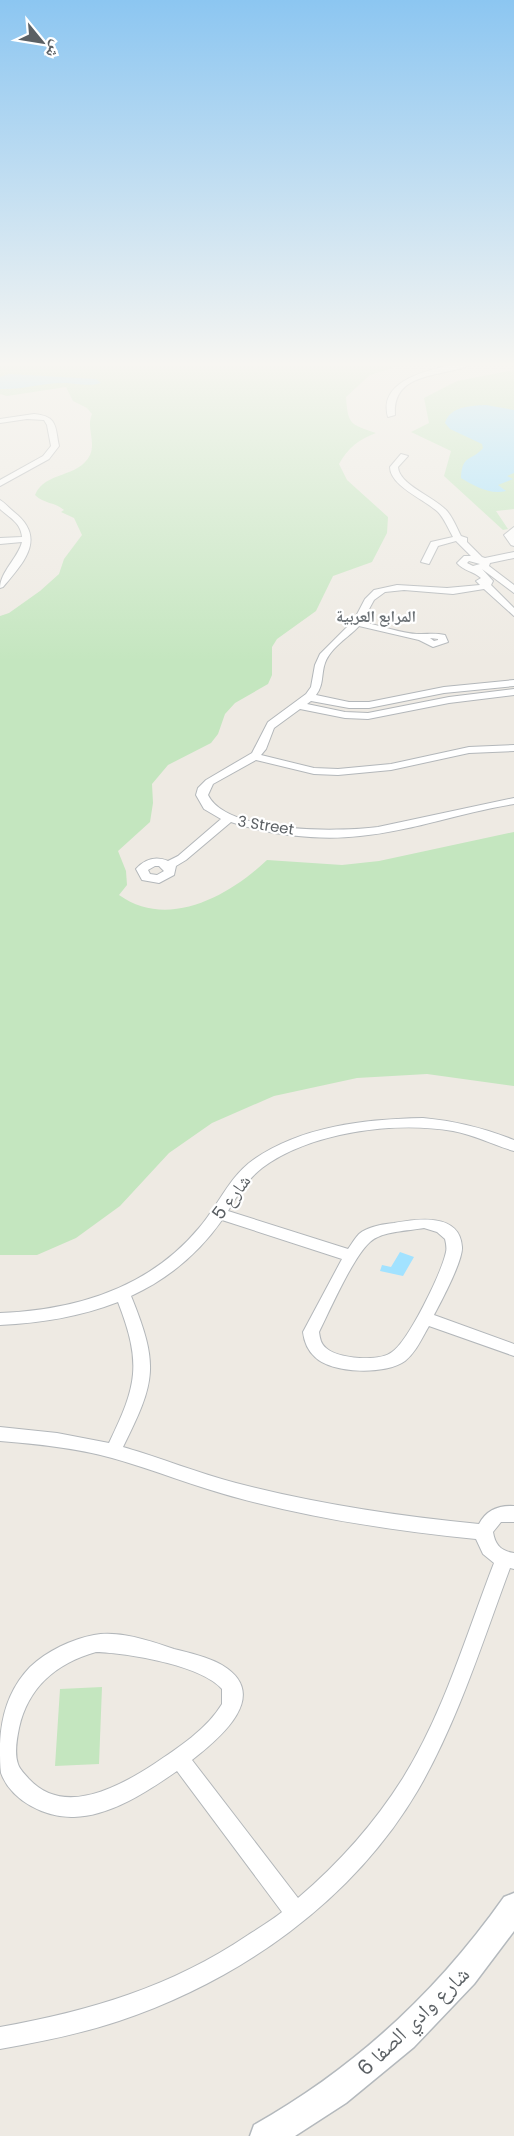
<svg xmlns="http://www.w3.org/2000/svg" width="514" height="2136" viewBox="0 0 514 2136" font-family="Poppins,'Noto Naskh Arabic',sans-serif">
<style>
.green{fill:#c4e6bf}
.water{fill:#a2e2ff}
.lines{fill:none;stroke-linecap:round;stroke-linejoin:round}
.minor-casing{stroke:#b3b7ba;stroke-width:2}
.secondary-casing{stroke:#b4b9bd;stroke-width:3}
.minor{fill:#fff;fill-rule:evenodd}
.secondary{fill:#fff;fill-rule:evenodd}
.labels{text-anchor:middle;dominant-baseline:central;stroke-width:4.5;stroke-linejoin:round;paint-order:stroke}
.far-street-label{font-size:15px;fill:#5b6064;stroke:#fff}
.far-neighbourhood-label{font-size:16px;font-weight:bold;fill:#6c7276;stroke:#fff}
.street-label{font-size:18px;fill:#5b6064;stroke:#fff}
.near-street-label{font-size:21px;fill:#5b6064;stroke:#fff}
</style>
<rect width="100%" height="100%" fill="#eeeae3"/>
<path class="green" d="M0,363H408L370,375L346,397C348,425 350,424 376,433C359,439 348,448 339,464L347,480L388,517L387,533L372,562L333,576L316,611L277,639L272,647V675L268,684L235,703L225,714L218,734L211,743L168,765L152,784L153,803L150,822L118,851L126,871L127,885L119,895C168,930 229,896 267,860L342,865L379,861L514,832V1086L427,1074L357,1078L274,1096L212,1123L169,1153L120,1206L76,1238L37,1255H0V616L9,613L40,591L59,574L64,559L82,535L74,518L61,512L64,510C55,502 44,504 35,495C45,471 79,478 90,455C96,441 86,428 92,414L87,408L73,401L66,387L7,396L0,394Z
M514,370V509L496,511L508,529L503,530L444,476L451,451L411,432L429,423L424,398L457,381Z
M102,1687L99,1764L55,1766L60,1689Z"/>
<path class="water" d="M9,374L96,379L101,383C88,387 76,383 63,383C41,383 21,390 0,389V377Z
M486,405L514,410V473L507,476L513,479L498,485L506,491C490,495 474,486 461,478C462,454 471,462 483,448L482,444L450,429L445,423C450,406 471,406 486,405Z
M400,1252L414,1257L403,1276L380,1271L382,1265L391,1267Z"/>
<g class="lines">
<g class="minor-casing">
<path id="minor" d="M459,363H475C447,378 392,369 395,415L388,417C377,379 433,369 459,363Z
M34,414C58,416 55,427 59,446L49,459L0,486V480L43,456L51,446L47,425L44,420L27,419L0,423V419Z
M401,454L408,456L398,467C399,485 435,497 447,511C453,518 457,528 461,536L467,538V542L482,557L485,558L514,552V558L490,563L489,566L514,585V593L482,569L493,581L491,585L514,608V616L484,589L453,594L404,590L385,592L374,600L362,622C379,625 405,635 421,634C430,634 436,633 445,635L448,642L433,647L419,640L359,626C348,638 331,647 325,663C321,674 324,685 316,695L349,702H369L444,687L514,680V686L444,693L369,708H349L311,701L307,704L345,712L368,713L449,697L514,689V695L449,703L368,719L345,718L300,709L274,728L266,749L261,755L314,768L338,769L391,764L469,747L514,745V751L469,753L391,770L338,775L314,774L256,760L213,784L208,795C227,834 339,832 378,827L514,798V804C462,812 412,831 360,836C319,841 270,835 231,822L186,860L176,866L174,875L159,883L142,880L136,869C145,859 156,856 168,861L178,856L221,819L204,809L196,795L198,788L206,780L252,753L268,722L306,694L311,687L315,665L320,654L354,620L365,599L374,590L397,585L447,588L480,585L476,581L481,578C473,571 464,571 457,563L464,556H471L456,541L438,546L429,564L421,562L431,542L453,537C448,528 444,518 438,512C424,499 390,486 390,467ZM469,561L480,564L473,566L467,563ZM430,638L438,639V640L434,641ZM155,866H159L164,871L157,875L150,874L148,870Z
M0,500C5,503 9,508 14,512C47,538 24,562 3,587L0,588C0,572 18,558 22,542L0,544V538L22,537C21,523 10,518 0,509Z
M514,527V546L511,545L504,535Z
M423,1118C455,1121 484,1128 514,1140V1151C493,1145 475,1135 453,1131C395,1121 310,1132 262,1168C248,1179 237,1195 228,1211L348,1249C351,1245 355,1238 359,1234C367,1227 383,1224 394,1223C416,1219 460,1212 462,1247C463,1260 441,1302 434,1315L514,1344V1356L429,1326C422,1338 416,1352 405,1361C386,1375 332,1374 315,1357C308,1351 304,1341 303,1332L342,1259L222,1220C199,1253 168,1279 131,1296C159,1365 156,1381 123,1447C161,1458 198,1473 236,1483C316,1504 397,1516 479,1524C486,1510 499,1505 514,1506V1522H501L493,1532C495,1545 501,1551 514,1553V1569L510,1568C482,1643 458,1721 418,1790C353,1901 239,1981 119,2021C80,2034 40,2042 0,2049V2027C90,2011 171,1987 248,1935C259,1928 272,1920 282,1912L177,1771C148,1791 111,1816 74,1817C46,1818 11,1801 1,1773C0,1766 0,1757 0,1750C0,1719 8,1690 30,1667C47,1651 72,1639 94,1635C119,1630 151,1641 174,1649C190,1653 208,1657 222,1665C272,1695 220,1738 192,1760L298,1898C339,1863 374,1824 403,1778C444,1712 466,1635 494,1563L483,1554L476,1539C396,1531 316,1519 238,1498C196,1487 155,1470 112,1458C76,1448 38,1444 0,1441V1427L57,1433L109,1443C137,1385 142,1364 118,1302C79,1317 41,1323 0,1325V1313C76,1310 149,1288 199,1228C218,1206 229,1177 253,1160C301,1126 366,1119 423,1118ZM424,1228L437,1232L445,1239C446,1243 447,1248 446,1252C442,1272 408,1342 392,1352C380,1362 338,1359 326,1348C321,1344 320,1339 319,1332C330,1310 353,1257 370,1242C382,1231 408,1231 424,1228ZM96,1652C127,1653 201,1665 222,1689V1704C207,1729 178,1748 154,1764C119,1787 64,1817 29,1779C25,1774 20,1770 18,1764C14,1753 17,1738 19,1728C28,1687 57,1663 96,1652Z"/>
</g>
<g class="secondary-casing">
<path id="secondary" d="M514,1893V1931L474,1984L414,2047L346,2103L295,2136H250L254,2125C355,2068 437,1992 504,1897Z"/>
</g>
<use href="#minor" class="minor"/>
<use href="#secondary" class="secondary"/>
</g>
<linearGradient id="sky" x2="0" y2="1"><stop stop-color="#8cc6f1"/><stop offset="0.55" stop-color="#f7f6f2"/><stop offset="1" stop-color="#f7f6f2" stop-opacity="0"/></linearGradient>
<rect width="514" height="662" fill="url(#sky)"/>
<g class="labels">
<g class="far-street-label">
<text transform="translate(266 825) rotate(9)">3 Street</text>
</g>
<g class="far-neighbourhood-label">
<text x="376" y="616">المرابع العربية</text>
</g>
<g class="street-label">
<text transform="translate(231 1197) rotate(-53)">شارع 5</text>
</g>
<g class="near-street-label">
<text transform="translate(413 2021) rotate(-44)">شارع وادي الصفا 6</text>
</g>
</g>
<g transform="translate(42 42) rotate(120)" stroke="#ffffff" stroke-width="4.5" paint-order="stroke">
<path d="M0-4.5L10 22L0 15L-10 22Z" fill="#5b6064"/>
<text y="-9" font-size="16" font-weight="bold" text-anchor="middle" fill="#5b6064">ش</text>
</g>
</svg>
